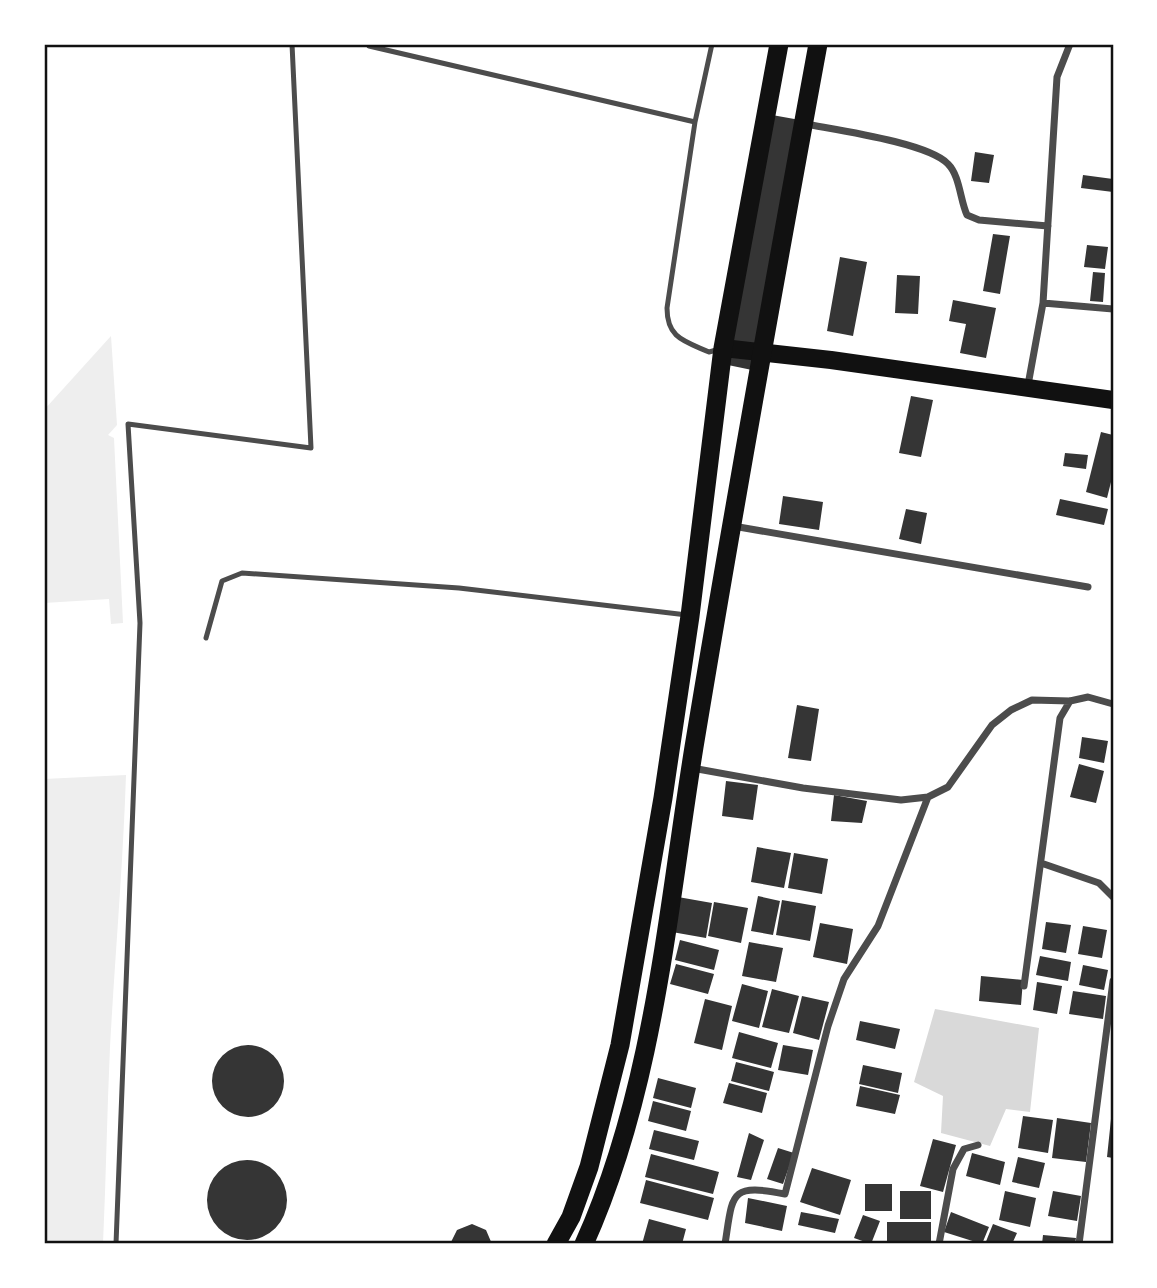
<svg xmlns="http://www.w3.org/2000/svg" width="1157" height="1288" viewBox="0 0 1157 1288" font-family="'Libre Baskerville',serif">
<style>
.green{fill:#eee}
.water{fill:#d9d9d9}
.building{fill:#353535}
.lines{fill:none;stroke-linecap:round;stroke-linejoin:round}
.service{stroke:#4c4c4c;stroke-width:5}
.minor{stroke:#4c4c4c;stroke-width:7}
.primary{stroke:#111;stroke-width:18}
.trunk{stroke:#111;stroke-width:19}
.neatline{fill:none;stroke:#111;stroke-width:2.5}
</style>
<rect width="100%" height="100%" fill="#fff"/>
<path class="green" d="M111,336L117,425L108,435L114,438L123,623L111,624L109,599L44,603V410Z
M126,775C123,866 115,956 110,1047C107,1113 106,1178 103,1244H44V779Z"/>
<path class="water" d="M935,1009L1039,1028L1030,1112L1006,1109L990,1146L941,1133L943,1096L914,1082Z"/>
<path class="building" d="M772,115L800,120L752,370L728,365Z
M975,152L994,155L989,183L971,181Z
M1083,175L1113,179V192L1081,188Z
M993,234L1010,236L1000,294L983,291Z
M1087,245L1108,247L1105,269L1084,267Z
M840,257L867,262L853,336L827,331Z
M1093,272L1105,273L1103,302L1090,301Z
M897,275L920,276L918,314L895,313Z
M953,300L996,308L986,358L960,353L966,324L949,321Z
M911,396L933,400L921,457L899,453Z
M1101,432L1113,435V474L1107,498L1086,492Z
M1065,453L1088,455L1086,469L1063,466Z
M783,496L823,502L819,530L779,524Z
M1060,499L1108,509L1104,525L1056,515Z
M906,509L927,513L921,544L899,539Z
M797,705L819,709L811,761L788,758Z
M1082,737L1108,741L1104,763L1079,758Z
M1079,764L1104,771L1096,803L1070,797Z
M726,781L758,785L753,820L722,816Z
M834,795L867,801L862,823L831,821Z
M757,847L791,853L784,888L751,882Z
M794,853L828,859L822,894L788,888Z
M758,896L780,901L773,935L751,931Z
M678,897L712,903L706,938L672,932Z
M782,900L816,906L810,941L776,935Z
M714,902L748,908L741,943L708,936Z
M1046,922L1071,925L1066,953L1042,949Z
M820,923L853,929L847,964L813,957Z
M1083,926L1107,930L1102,958L1078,954Z
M680,940L719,950L714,970L675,960Z
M749,942L783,948L776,982L742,976Z
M1040,956L1071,962L1068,981L1036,975Z
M676,964L714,974L708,994L670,984Z
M1083,965L1108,970L1104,990L1079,985Z
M981,976L1023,980L1021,1005L979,1001Z
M1037,982L1062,986L1057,1014L1033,1010Z
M742,984L768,991L759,1028L732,1021Z
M772,989L799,996L789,1033L762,1027Z
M1073,991L1106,996L1103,1019L1069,1014Z
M802,996L829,1002L819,1040L793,1033Z
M705,999L732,1006L722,1050L694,1043Z
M860,1021L900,1029L895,1049L856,1040Z
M739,1032L778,1043L771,1068L732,1058Z
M212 1081a36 36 0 1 1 72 0a36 36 0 1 1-72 0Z
M783,1045L813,1050L808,1075L778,1070Z
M736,1062L774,1072L769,1091L731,1081Z
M863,1065L902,1073L898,1093L859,1084Z
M658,1078L696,1088L691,1108L653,1098Z
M729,1083L767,1093L762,1113L723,1103Z
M860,1086L900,1095L895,1114L856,1106Z
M653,1101L691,1111L686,1131L648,1121Z
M1023,1116L1053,1120L1048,1153L1018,1148Z
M1057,1118L1091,1123L1086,1162L1052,1158Z
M1111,1119H1113V1158L1107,1157Z
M654,1130L699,1141L694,1160L649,1149Z
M749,1133L764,1140L751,1180L737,1177Z
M933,1139L956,1145L943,1192L920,1186Z
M778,1148L794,1153L783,1184L767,1179Z
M972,1153L1005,1162L1000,1185L966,1176Z
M651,1154L719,1172L713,1194L645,1177Z
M1018,1157L1045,1163L1039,1188L1012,1182Z
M207 1200a40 40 0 1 1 80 0a40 40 0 1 1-80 0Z
M812,1168L851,1180L840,1215L800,1202Z
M646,1180L714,1198L708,1220L640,1203Z
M865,1184H892V1211H865Z
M900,1191H931V1219H900Z
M1005,1191L1036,1198L1030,1227L999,1220Z
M1053,1191L1081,1196L1077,1221L1048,1216Z
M748,1198L787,1206L782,1231L745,1223Z
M801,1212L839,1219L835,1233L798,1225Z
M951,1212L989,1227L982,1244L944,1232Z
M863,1215L880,1221L871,1244L854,1238Z
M649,1219L686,1229L682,1244H642Z
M887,1222H931V1244L887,1243Z
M472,1224L486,1230L492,1244H450L457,1230Z
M993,1224L1017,1233L1012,1244H985Z
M1043,1235L1076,1238L1075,1244H1042Z"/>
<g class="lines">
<path class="service" d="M712,44L695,122L667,308C667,338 684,341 709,352L720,349
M369,46L695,122
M206,638L222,581L242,573L459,588L687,615
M116,1244L140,623L128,424L311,448L292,44"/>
<path class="minor" d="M806,124C837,130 929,143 948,164C960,176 960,200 967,215L979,220L1048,226
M1043,303L1113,309
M1028,385L1043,303L1057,77L1070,44
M733,526L1088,587
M692,768L803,788L901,800L928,797L948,787L992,725L1011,710L1032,700L1070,701L1088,697L1113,704
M1041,863L1099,883L1113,897
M1024,986L1060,718L1070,701
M725,1244C733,1193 729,1183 785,1194L828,1026L844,979L878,926L928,797
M939,1244L953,1169L964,1149L978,1145
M1079,1244L1113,981"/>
<path class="primary" d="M723,348L831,360L1113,400"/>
<path class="trunk" d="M556,1244L571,1217L589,1167L620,1045L663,798L690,616L723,348L779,44
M584,1244C654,1089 667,914 694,747C733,512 775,278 818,44"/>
</g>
<rect width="1157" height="1288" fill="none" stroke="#ffffff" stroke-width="91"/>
<rect x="46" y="46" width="1066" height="1196" class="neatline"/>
</svg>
